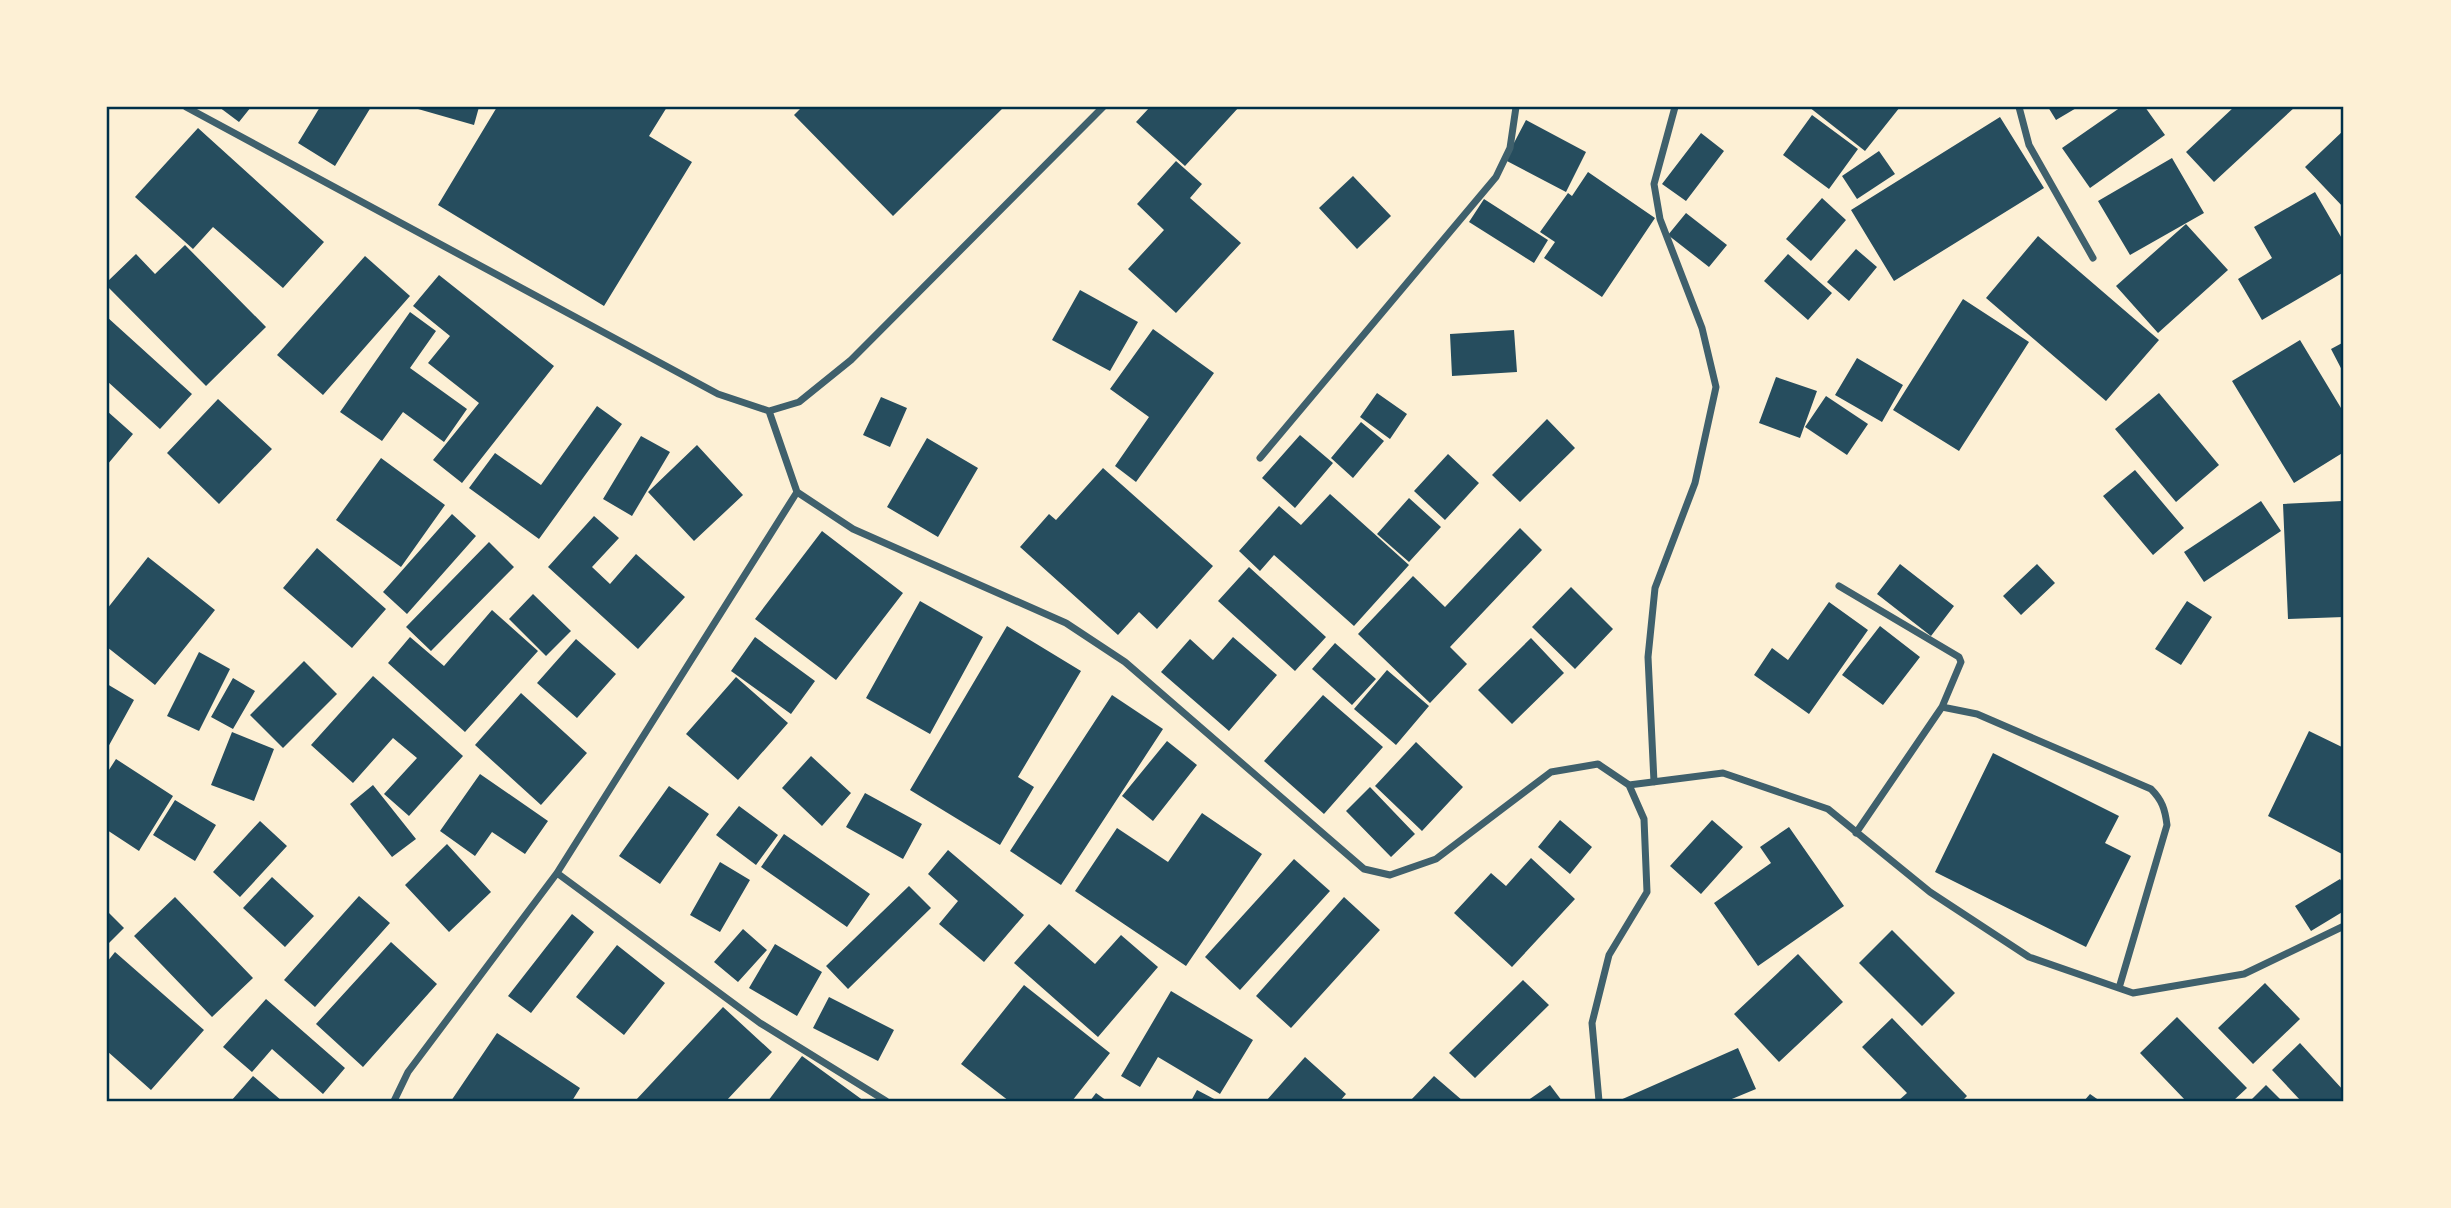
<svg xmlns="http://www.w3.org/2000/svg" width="2451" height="1208" viewBox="0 0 2451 1208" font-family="Overpass,sans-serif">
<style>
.building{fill:#264d5e}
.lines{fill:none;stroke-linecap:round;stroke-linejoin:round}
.minor{stroke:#3f606c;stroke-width:7}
.neatline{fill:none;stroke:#003049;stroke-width:2.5}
</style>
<rect width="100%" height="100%" fill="#fdf0d5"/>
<path class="building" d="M219,107H251L239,122Z
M320,107H371L335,166L298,143Z
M411,107H479L474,125Z
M497,107H667L649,136L692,162L604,306L438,205Z
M802,107H1004L893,216L794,115Z
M1150,107H1239L1185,166L1136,122Z
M1809,107H1900L1865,151Z
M2048,107H2078L2056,120Z
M2121,107H2145L2165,135L2090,188L2062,148Z
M2234,107H2295L2214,182L2186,152Z
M1812,115L1858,149L1829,189L1783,155Z
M2000,117L2044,188L1894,281L1851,210Z
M1526,120L1586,152L1566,192L1505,160Z
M198,128L324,242L283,288L213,227L193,249L135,197Z
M2344,130V208L2305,167Z
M1701,133L1724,151L1686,201L1662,184Z
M1879,151L1895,174L1857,199L1842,176Z
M2172,158L2204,213L2130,255L2098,201Z
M1176,161L1202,184L1190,198L1241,243L1176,313L1128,269L1164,230L1137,204Z
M1588,172L1655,218L1602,297L1544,258L1555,242L1540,232L1568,193L1572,196Z
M1353,176L1391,216L1357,249L1319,208Z
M2315,192L2344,242V272L2262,320L2238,279L2272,258L2254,227Z
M1822,198L1846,220L1811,261L1786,239Z
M1484,199L1548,240L1534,263L1469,222Z
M1686,213L1727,245L1709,267L1668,235Z
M2186,224L2228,270L2158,333L2116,286Z
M2038,236L2159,340L2106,401L1986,298Z
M185,245L266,327L206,386L107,286V282L136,254L155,274Z
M1856,249L1877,267L1849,301L1827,282Z
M1788,254L1832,293L1808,320L1764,281Z
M365,256L410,296L323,395L277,355Z
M439,275L554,366L462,483L433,460L479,403L428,363L450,336L413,306Z
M1080,290L1138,322L1110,371L1052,340Z
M1963,299L2029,342L1959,451L1893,410Z
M410,312L436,331L410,368L467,409L444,442L403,412L382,441L340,412Z
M107,317L192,394L160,429L107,381Z
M1153,329L1214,373L1136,482L1115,466L1149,417L1110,389Z
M1514,330L1517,372L1452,376L1450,334Z
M2300,340L2344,413V452L2294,483L2232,381Z
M2344,342V374L2331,349Z
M1857,358L1903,385L1882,422L1835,395Z
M1776,377L1817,391L1800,438L1759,423Z
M1377,393L1407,414L1390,439L1360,417Z
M2159,393L2219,465L2176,502L2115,429Z
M1826,396L1868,424L1847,455L1805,427Z
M881,397L907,408L890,447L863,435Z
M218,399L272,449L219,504L167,453Z
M597,406L622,424L539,539L469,488L495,453L541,485Z
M107,411L133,434L107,465Z
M1547,419L1575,448L1520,502L1492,475Z
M1361,422L1384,441L1353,478L1331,458Z
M1300,435L1333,463L1295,508L1262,478Z
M641,436L670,452L632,516L603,499Z
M927,438L978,468L938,537L887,507Z
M697,445L743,495L694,541L648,492Z
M1448,454L1479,483L1445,520L1414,491Z
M381,458L445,505L401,567L336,520Z
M1103,468L1213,566L1157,629L1139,612L1118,635L1020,547L1049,514L1056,520Z
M2135,470L2184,528L2153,555L2103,496Z
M1330,494L1409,565L1354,626L1274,555L1260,571L1239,551L1279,506L1301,525Z
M1409,498L1441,527L1409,562L1377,534Z
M2261,501L2281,531L2204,582L2184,552Z
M2342,501L2344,617L2288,619L2283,504Z
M452,514L476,536L407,614L383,592Z
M594,516L619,538L592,567L610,584L636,554L685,597L638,649L548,567Z
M1520,528L1542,550L1450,647L1467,664L1430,703L1358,634L1413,576L1445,607Z
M822,531L903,593L836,680L755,619Z
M489,542L514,567L431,651L406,627Z
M317,548L386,609L352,648L283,588Z
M148,557L215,610L155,685L107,647V609Z
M1900,564L1954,606L1931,636L1877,594Z
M2037,564L2055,583L2021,615L2003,596Z
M1249,567L1326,637L1295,671L1218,601Z
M1571,587L1613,629L1575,669L1532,627Z
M533,594L571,631L546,656L509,619Z
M920,601L983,637L930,734L866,698Z
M2187,601L2212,617L2181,665L2155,649Z
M1829,602L1868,630L1809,714L1754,675L1772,648L1788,660Z
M492,610L538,651L465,732L388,663L410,637L444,666Z
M1007,626L1081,671L1018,777L1034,787L1000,845L910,790Z
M1880,626L1920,657L1883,705L1842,675Z
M755,637L815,681L791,714L731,671Z
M1233,637L1277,675L1229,731L1161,672L1190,639L1213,660Z
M1531,638L1564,673L1512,724L1478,690Z
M576,639L616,674L577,718L537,683Z
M1335,643L1376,679L1352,705L1312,669Z
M199,652L230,669L199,731L167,716Z
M304,661L337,694L283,748L250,715Z
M1387,670L1429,706L1396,745L1354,709Z
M373,676L463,756L409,816L384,794L417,758L393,738L353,783L311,745Z
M736,677L788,723L738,780L686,734Z
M233,678L255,691L233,729L211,717Z
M107,684L134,700L107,749Z
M521,693L587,753L541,805L475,745Z
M1112,695L1163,729L1061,885L1010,851Z
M1323,695L1383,747L1324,814L1264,761Z
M2309,731L2344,748V855L2268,816Z
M232,732L274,749L254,801L211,785Z
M1167,741L1197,765L1153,821L1122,796Z
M1416,742L1463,787L1422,831L1375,786Z
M1993,753L2119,816L2105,843L2131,856L2086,947L1935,872Z
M811,756L851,793L822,826L782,788Z
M116,759L173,796L139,851L107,830V773Z
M480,774L548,821L525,854L492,832L475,856L440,831Z
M373,785L416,839L392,857L350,804Z
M669,786L709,814L660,884L619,856Z
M1370,787L1415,834L1391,857L1346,811Z
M865,793L922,824L903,859L846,827Z
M175,800L216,825L195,861L153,835Z
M739,806L778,835L756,865L716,835Z
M1202,813L1262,854L1186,966L1075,891L1117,828L1168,862Z
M1560,820L1592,847L1570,874L1538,847Z
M1712,820L1743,847L1701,894L1670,866Z
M260,821L287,846L240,897L213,872Z
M1789,827L1844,906L1758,966L1714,903L1771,863L1760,847Z
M784,834L870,894L847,927L761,867Z
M447,844L491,892L449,932L405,885Z
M948,850L1024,915L984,962L939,924L958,901L928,874Z
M1531,858L1575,899L1512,967L1454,913L1491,873L1506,886Z
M1294,859L1330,891L1240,990L1205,957Z
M720,862L750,880L720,932L690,915Z
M272,877L314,916L285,947L243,908Z
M2340,879L2344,885V911L2311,931L2295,906Z
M909,886L931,908L848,989L826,966Z
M359,896L390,923L315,1007L284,980Z
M175,897L253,978L212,1017L134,936Z
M1344,897L1380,930L1291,1028L1256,996Z
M107,911L124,928L107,945Z
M572,914L594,932L531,1013L508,996Z
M1049,924L1095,964L1121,935L1158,967L1098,1037L1014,963Z
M743,929L767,950L738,982L714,962Z
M1892,930L1955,993L1922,1026L1859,963Z
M391,942L437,984L363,1067L316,1024Z
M775,944L822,972L797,1016L749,988Z
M617,945L665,983L624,1035L576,997Z
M115,952L204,1030L151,1090L107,1051V962Z
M1798,954L1843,1002L1779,1062L1734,1014Z
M1523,980L1549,1005L1475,1078L1449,1053Z
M2265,983L2300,1019L2253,1064L2218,1028Z
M1024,985L1110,1053L1072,1101H1009L961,1064Z
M1171,991L1253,1040L1220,1094L1158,1057L1140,1087L1121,1076Z
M829,997L894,1030L878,1061L813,1028Z
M266,999L345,1068L323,1094L272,1049L252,1072L223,1047Z
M723,1007L772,1052L726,1101H635Z
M2177,1017L2247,1088L2233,1101H2186L2140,1053Z
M1892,1018L1967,1096L1962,1101H1898L1907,1093L1862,1047Z
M497,1033L580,1088L572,1101H451Z
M2300,1043L2344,1091V1101H2301L2272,1070Z
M1738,1048L1756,1089L1727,1101H1618Z
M802,1056L864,1101H768Z
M1305,1057L1346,1094L1340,1101H1266Z
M253,1076L282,1101H231Z
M1434,1076L1463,1101H1410Z
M1550,1085L1562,1101H1527Z
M2266,1085L2282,1101H2250Z
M1197,1090L1218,1101H1191Z
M1096,1093L1107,1101H1090Z
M2090,1094L2100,1101H2084Z"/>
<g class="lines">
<path class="minor" d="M186,107L718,394L769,411L799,402L851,360L1103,107
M2019,107L2029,145L2093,258
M769,411L797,492L853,529L1066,623L1125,662L1364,869L1390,875L1436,859L1551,772L1598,764L1629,785L1644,819L1647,892L1609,955L1592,1023L1599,1101
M1260,458L1496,177L1510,148L1516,107
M1839,586L1959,657L1961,662L1942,707
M1654,782L1648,657L1655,588L1695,483L1716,387L1702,328L1660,219L1654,184L1675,107
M1629,785L1723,773L1828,809L1930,892L2029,957L2133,993L2244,974L2344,926
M1856,833L1942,707L1977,714L2151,789C2162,800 2165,809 2167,825L2119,988
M557,873L760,1023L886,1101
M394,1101L408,1072L557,873L797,492"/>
</g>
<rect width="2451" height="1208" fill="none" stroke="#fdf0d5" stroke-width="217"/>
<rect x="108" y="108" width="2234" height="992" class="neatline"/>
</svg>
